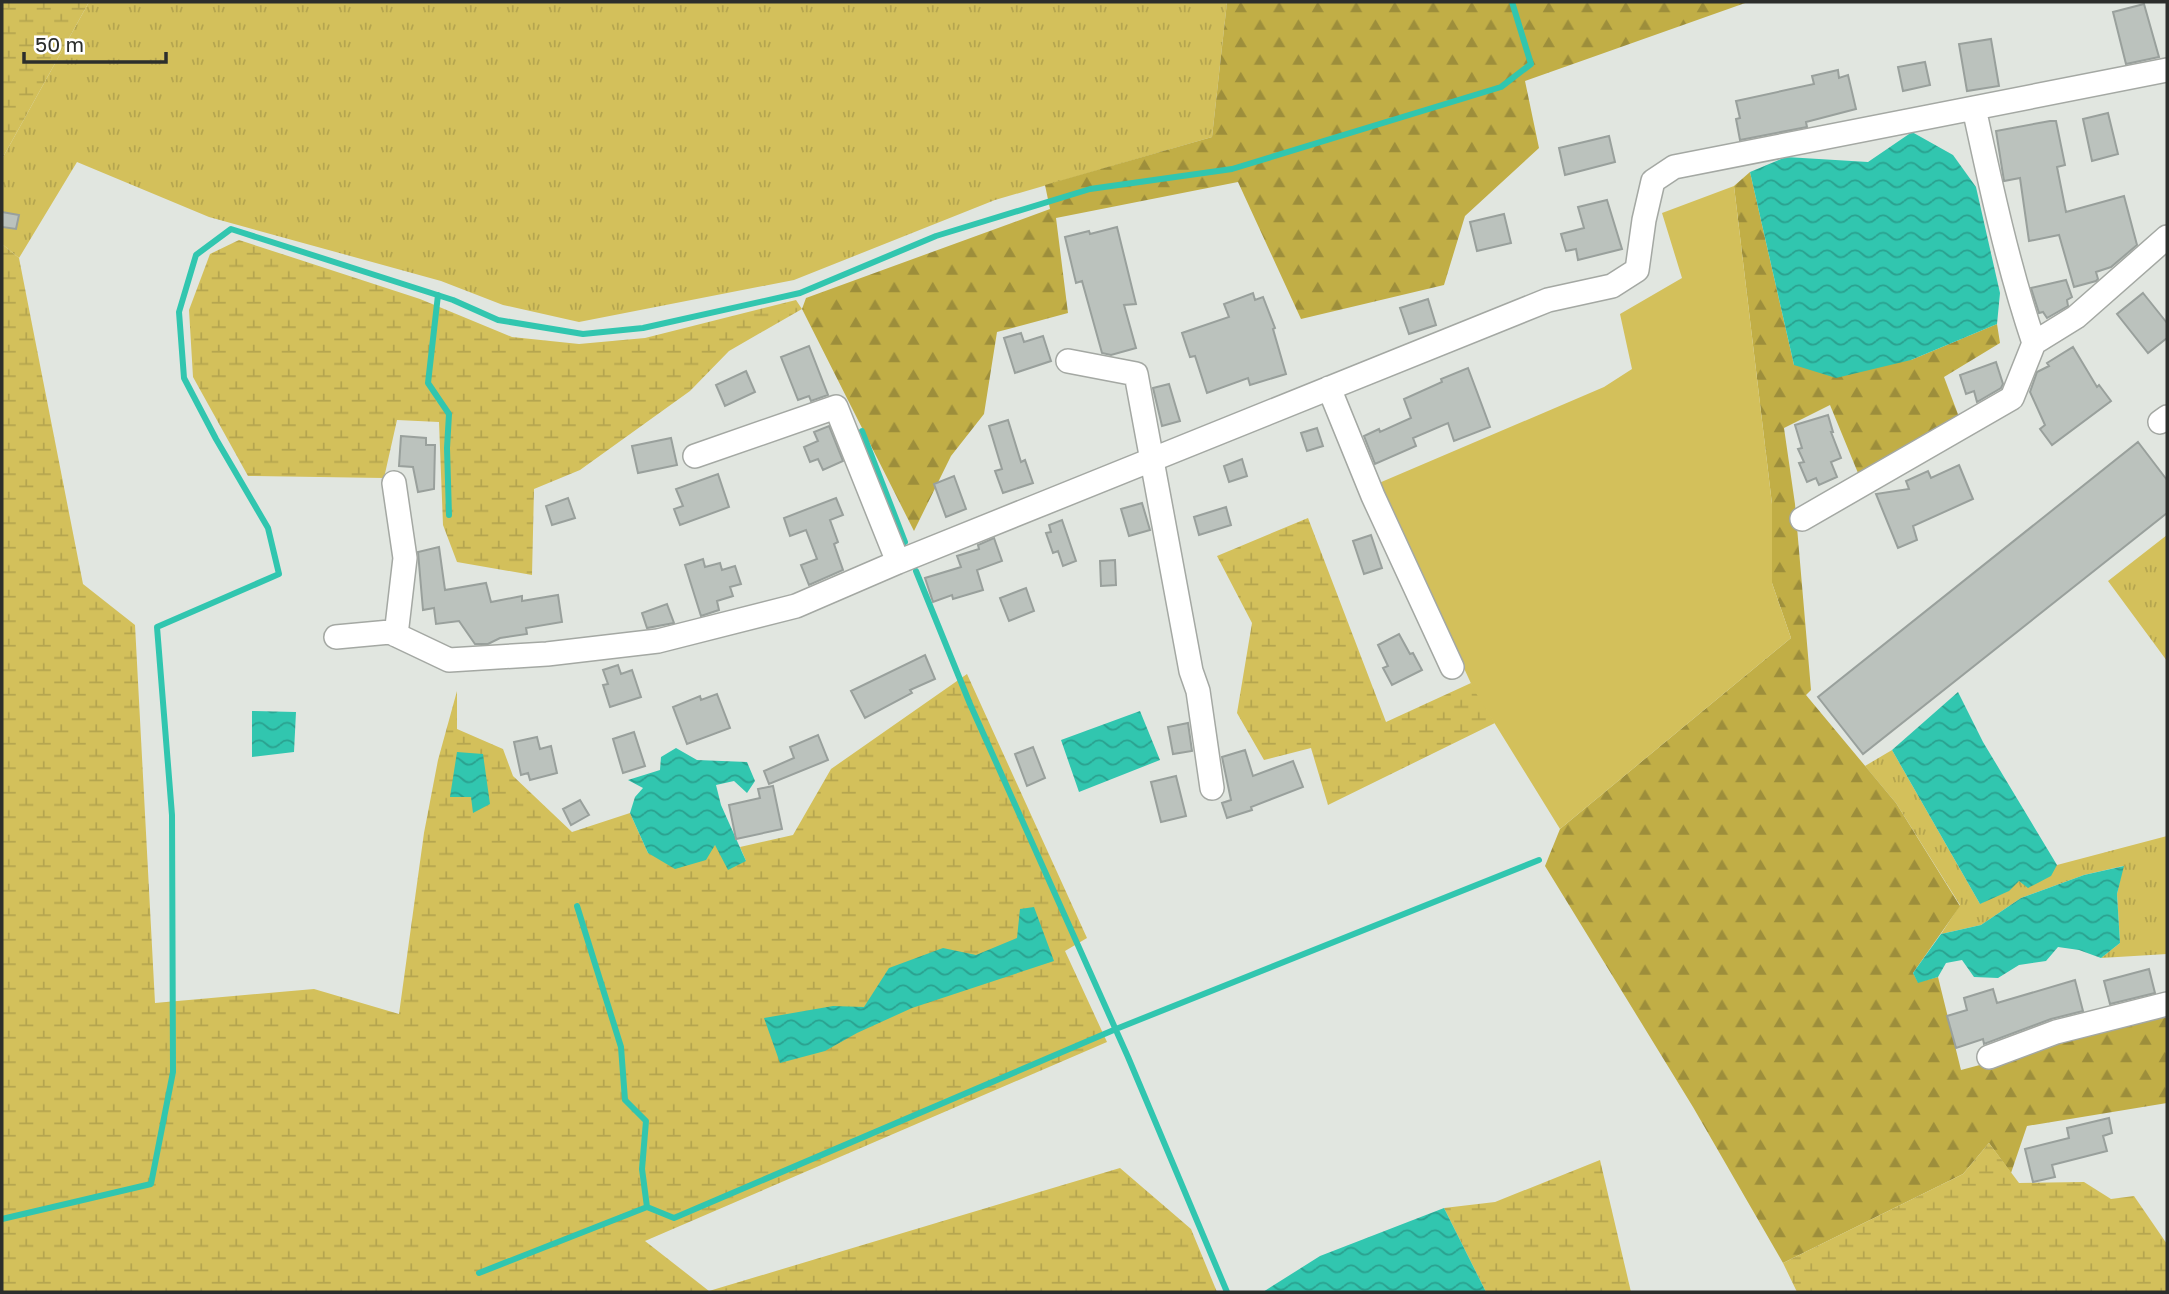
<svg xmlns="http://www.w3.org/2000/svg" width="2169" height="1294" viewBox="0 0 2169 1294" font-family="'Golos Text',sans-serif">
<style>
.grass{fill:url(#grass-tufts)}
.forest{fill:url(#forest-firs)}
.wetland{fill:url(#wetland-marsh)}
.park{fill:#d3c05b}
.water{fill:url(#water-waves)}
.lines{fill:none;stroke-linecap:round;stroke-linejoin:round}
.stream{stroke:#31c6af;stroke-width:6}
.building{fill:#bbc2bd;stroke:#99a09c;stroke-width:2}
.minor-casing{stroke:#a4a8a3;stroke-width:26}
.minor{stroke:#fff;stroke-width:23}
</style>
<defs>
<pattern id="grass-tufts" width="24" height="20" patternUnits="userSpaceOnUse" patternTransform="scale(1.75)"><rect width="24" height="20" fill="#d3c05b"/><path d="M3 7l-1-3M5 7V3M7 7l1-3M15 17l-1-3M17 17v-4M19 17l1-3" fill="none" stroke="#b5a54f"/></pattern>
<pattern id="forest-firs" width="22" height="20" patternUnits="userSpaceOnUse" patternTransform="scale(1.75)"><rect width="22" height="20" fill="#c1ae46"/><path d="M5 1l3.5 6h-7zM16 11l3.5 6h-7z" fill="#9d8e3b"/></pattern>
<pattern id="wetland-marsh" width="20" height="14" patternUnits="userSpaceOnUse" patternTransform="scale(1.75)"><rect width="20" height="14" fill="#d3c05b"/><path d="M1 5h8M5 5V1M11 12h8M15 12V8" fill="none" stroke="#b5a54f"/></pattern>
<pattern id="water-waves" width="16" height="10" patternUnits="userSpaceOnUse" patternTransform="scale(1.75)"><rect width="16" height="10" fill="#31c6af"/><path d="M0 5q4-4 8 0t8 0" fill="none" stroke="#2aa18f"/></pattern>
</defs>
<rect width="100%" height="100%" fill="#e1e6e0"/>
<path class="grass" d="M89,2H1227L1212,137L995,200L794,280L579,322L503,305L441,281L209,217L77,162L19,258L2,244V159Z
M2167,535V661L2108,581Z
M1892,750L1980,904L2019,881L2046,878L2057,865L2167,836V954L2101,958L2120,943L2117,894L2123,866L2084,875L2021,898L1981,925L1941,934L1960,905L1896,803L1865,766Z"/>
<path class="forest" d="M1227,2H1748L1525,81L1539,148L1465,216L1444,285L1301,319L1238,182L1056,218L1068,313L997,332L984,414L951,456L914,531L802,309L806,298L1050,209L1045,185L1212,137Z
M1750,172L1794,365L1911,360L1997,324L2000,343L1944,377L1959,417L1858,473L1830,405L1784,428L1795,504L1811,690L1806,695L1896,803L1960,906L1913,973L1918,982L1938,977L1961,1070L2167,1015V1103L2027,1126L2011,1173L1989,1143L1963,1174L1783,1263L1693,1107L1545,866L1560,829L1791,638L1772,583V504L1734,186Z"/>
<path class="wetland" d="M2,2H89L2,159Z
M239,240L420,299L512,337L579,344L645,338L796,300L802,309L729,351L690,391L580,470L534,489L532,575L457,562L443,525L439,422L397,420L384,478L248,476L193,377L189,310L210,254Z
M2,244L19,258L83,584L135,625L155,1003L314,989L399,1014L424,833L438,760L457,691V729L503,749L513,776L572,832L630,813L648,853L715,845L746,861L740,847L793,835L831,769L967,674L1087,938L1065,951L1107,1042L645,1241L709,1291L1120,1168L1191,1229L1217,1292H2Z
M1308,518L1386,722L1471,683L1495,723L1328,805L1311,748L1264,760L1237,713L1252,623L1217,556Z
M1989,1143L2019,1183L2084,1182L2111,1199L2134,1196L2167,1244V1292H1797L1783,1263L1963,1174Z
M1600,1160L1631,1292H1486L1444,1208L1495,1202Z"/>
<path class="park" d="M1734,186L1772,504V583L1791,638L1560,829L1474,690L1379,483L1604,387L1632,369L1620,314L1682,278L1662,213Z"/>
<path class="water" d="M1912,132L1953,155L1976,187L2000,293L1997,324L1911,360L1836,378L1794,365L1750,172L1786,157L1868,162Z
M1958,692L1983,742L2057,865L2051,876L2028,888L2019,881L2009,891L1980,904L1892,750Z
M252,711L296,712L294,752L252,757Z
M1140,711L1160,760L1079,792L1061,740Z
M676,748L697,760L747,762L755,781L747,793L734,781L716,785L721,805L746,861L728,870L715,845L706,860L675,869L648,853L630,813L635,797L643,788L628,780L660,770L661,757Z
M457,752L483,754L490,804L473,813L471,797H450Z
M2124,866L2117,894L2120,943L2101,958L2079,950L2058,947L2046,961L2019,965L1998,978L1974,977L1962,960L1946,963L1938,977L1918,983L1913,973L1941,934L1981,925L2021,898L2084,875Z
M1034,907L1054,961L912,1008L857,1033L825,1051L780,1063L764,1018L833,1006L864,1007L889,968L943,948L976,955L1017,938L1020,909Z
M1444,1208L1486,1292H1263L1320,1256Z"/>
<g class="lines">
<path class="stream" d="M438,295L428,383L449,414L447,448L449,515
M862,431L905,542
M916,571L970,704L1128,1057L1227,1292
M577,906L621,1047L625,1100L646,1121L642,1169L647,1207
M2,1219L151,1184L173,1072L172,815L157,627L279,574L268,528L216,439L184,378L179,312L196,255L231,229L453,300L498,320L583,334L643,328L800,293L936,236L1090,189L1232,169L1501,87L1531,64L1512,2
M479,1273L647,1207L674,1218L1116,1029L1539,860"/>
</g>
<path class="building" d="M2144,4L2159,57L2126,64L2113,12Z
M1991,39L1999,86L1967,91L1959,44Z
M1925,62L1930,85L1903,91L1898,67Z
M1838,70L1839,78L1848,75L1856,109L1806,122L1807,127L1740,140L1736,119L1740,118L1736,101L1814,84L1812,76Z
M2108,113L2118,154L2092,161L2083,119Z
M2050,121H2056L2065,165L2057,167L2066,212L2124,196L2137,245L2111,267L2096,272L2098,279L2096,281L2074,287L2059,235L2029,241L2020,178L2004,181L1996,131Z
M1609,136L1615,162L1565,175L1559,148Z
M1607,200L1622,249L1578,260L1576,249L1566,251L1561,234L1584,228L1578,207Z
M2,212L19,215L16,229L2,227Z
M1504,214L1511,243L1477,251L1470,222Z
M1117,227L1136,304L1124,305L1136,348L1111,355L1102,353L1082,281L1076,283L1065,237L1089,231L1090,234Z
M2066,280L2072,297L2067,300L2068,306L2047,318L2043,312L2039,313L2031,288Z
M1253,293L1255,300L1263,297L1275,328L1273,329L1286,374L1250,385L1248,378L1207,393L1195,356L1190,357L1182,333L1229,317L1224,304Z
M2143,293L2167,323V338L2148,353L2117,314Z
M1428,299L1436,325L1409,334L1400,308Z
M1021,333L1024,342L1043,336L1051,361L1015,373L1004,338Z
M809,346L828,395L811,401L809,396L798,400L781,357Z
M2073,347L2097,387L2099,385L2111,401L2052,445L2040,429L2045,425L2030,392L2037,372L2049,366L2047,363Z
M1996,362L2003,384L2001,388L1977,402L1974,391L1966,394L1960,375Z
M1468,368L1490,427L1454,441L1448,423L1413,438L1416,446L1375,464L1364,436L1379,429L1380,432L1411,418L1404,399L1442,382L1441,379Z
M746,371L755,392L725,406L716,385Z
M1169,384L1180,421L1162,426L1153,388Z
M1828,415L1833,432H1831L1841,458L1831,462L1837,477L1819,485L1816,478L1807,482L1799,463L1804,462L1798,449L1802,448L1795,425Z
M1008,420L1021,462L1025,460L1033,483L1003,493L995,471L1002,469L989,426Z
M829,426L843,461L823,470L818,459L810,462L804,447L818,441L814,432Z
M1317,428L1323,446L1307,451L1301,433Z
M401,436L426,438V445H435L434,489L418,492L413,467L399,466Z
M671,438L677,465L638,473L632,446Z
M2138,442L2167,480V513L1863,754L1818,697Z
M1242,459L1247,476L1229,482L1224,466Z
M1959,465L1973,499L1913,526L1917,540L1898,548L1876,494L1909,489L1906,481L1928,471L1931,478Z
M718,474L729,507L680,525L674,509L683,506L676,489Z
M954,476L966,509L946,517L934,484Z
M568,498L575,518L552,525L546,506Z
M836,498L843,515L830,520L838,542L834,544L843,570L809,585L801,565L817,559L806,530L790,536L784,518Z
M1142,503L1150,530L1129,536L1121,509Z
M1226,507L1231,525L1199,535L1194,517Z
M1062,520L1076,561L1063,566L1058,551L1053,553L1046,533L1051,532L1049,525Z
M1371,535L1382,568L1364,574L1353,541Z
M994,538L1002,561L977,570L983,590L953,599L952,595L933,602L925,578L961,567L957,556L979,549L978,545Z
M439,547L445,590L486,583L491,602L522,596V601L558,595L562,622L526,628L527,634L500,638L488,644H475L459,621L436,624L434,608L423,610L418,552Z
M703,559L705,567L720,563L722,570L735,566L741,584L730,587L733,596L717,601L719,610L701,616L685,565Z
M1115,560L1116,585L1101,586L1100,561Z
M1026,588L1034,611L1009,621L1000,598Z
M667,604L674,623L647,628L642,613Z
M1399,634L1410,654L1413,653L1422,670L1392,685L1383,668L1388,666L1378,645Z
M925,655L935,679L910,690L912,693L865,718L851,691Z
M618,665L621,674L632,670L641,697L610,707L603,685L608,684L603,670Z
M717,694L730,728L687,744L673,707L700,696L701,700Z
M1188,723L1192,751L1173,754L1168,727Z
M634,732L645,766L623,773L613,739Z
M818,735L828,760L769,784L764,771L794,758L790,747Z
M537,737L540,749L551,746L557,773L530,780L528,773L521,775L514,742Z
M1033,747L1045,778L1027,786L1015,754Z
M1245,750L1253,776L1293,761L1303,787L1251,807L1252,810L1227,818L1222,803L1231,800L1222,757Z
M1176,776L1186,816L1161,822L1151,782Z
M773,786L782,829L736,839L729,805L760,798L758,789Z
M580,800L589,815L571,825L563,809Z
M2149,969L2155,993L2110,1004L2104,981Z
M2075,980L2083,1011L2051,1019L1984,1044L1983,1039L1956,1048L1947,1016L1967,1010L1964,998L1993,989L1997,1003Z
M2109,1118L2112,1133L2103,1136L2107,1151L2052,1165L2055,1177L2033,1182L2025,1149L2069,1138L2067,1128Z"/>
<g class="lines">
<g class="minor-casing">
<path id="minor" d="M1974,108C1991,187 2008,266 2034,343
M1068,361L1136,374L1191,671L1198,691L1212,788
M1329,388L1373,496L1452,667
M2160,422L2167,417
M695,456L836,407L898,562
M394,483L405,558L396,635
M1802,519L2012,398L2034,343L2076,317L2167,237
M336,637L390,632L449,660L547,654L658,641L796,606L898,562L1548,300L1612,286L1637,270L1644,220L1653,181L1674,167L2167,70
M1989,1057L2056,1032L2167,1004"/>
</g>
<use href="#minor" class="minor"/>
</g>
<rect width="2169" height="1294" fill="none" stroke="#2c2e2c" stroke-width="7"/>
<path d="M24 52v10h142v-10" fill="none" stroke="#2c2e2c" stroke-width="3.5"/>
<text x="35" y="52" font-size="21" fill="#2c2e2c" stroke="#ffffff" stroke-width="5" paint-order="stroke">50 m</text>
</svg>
